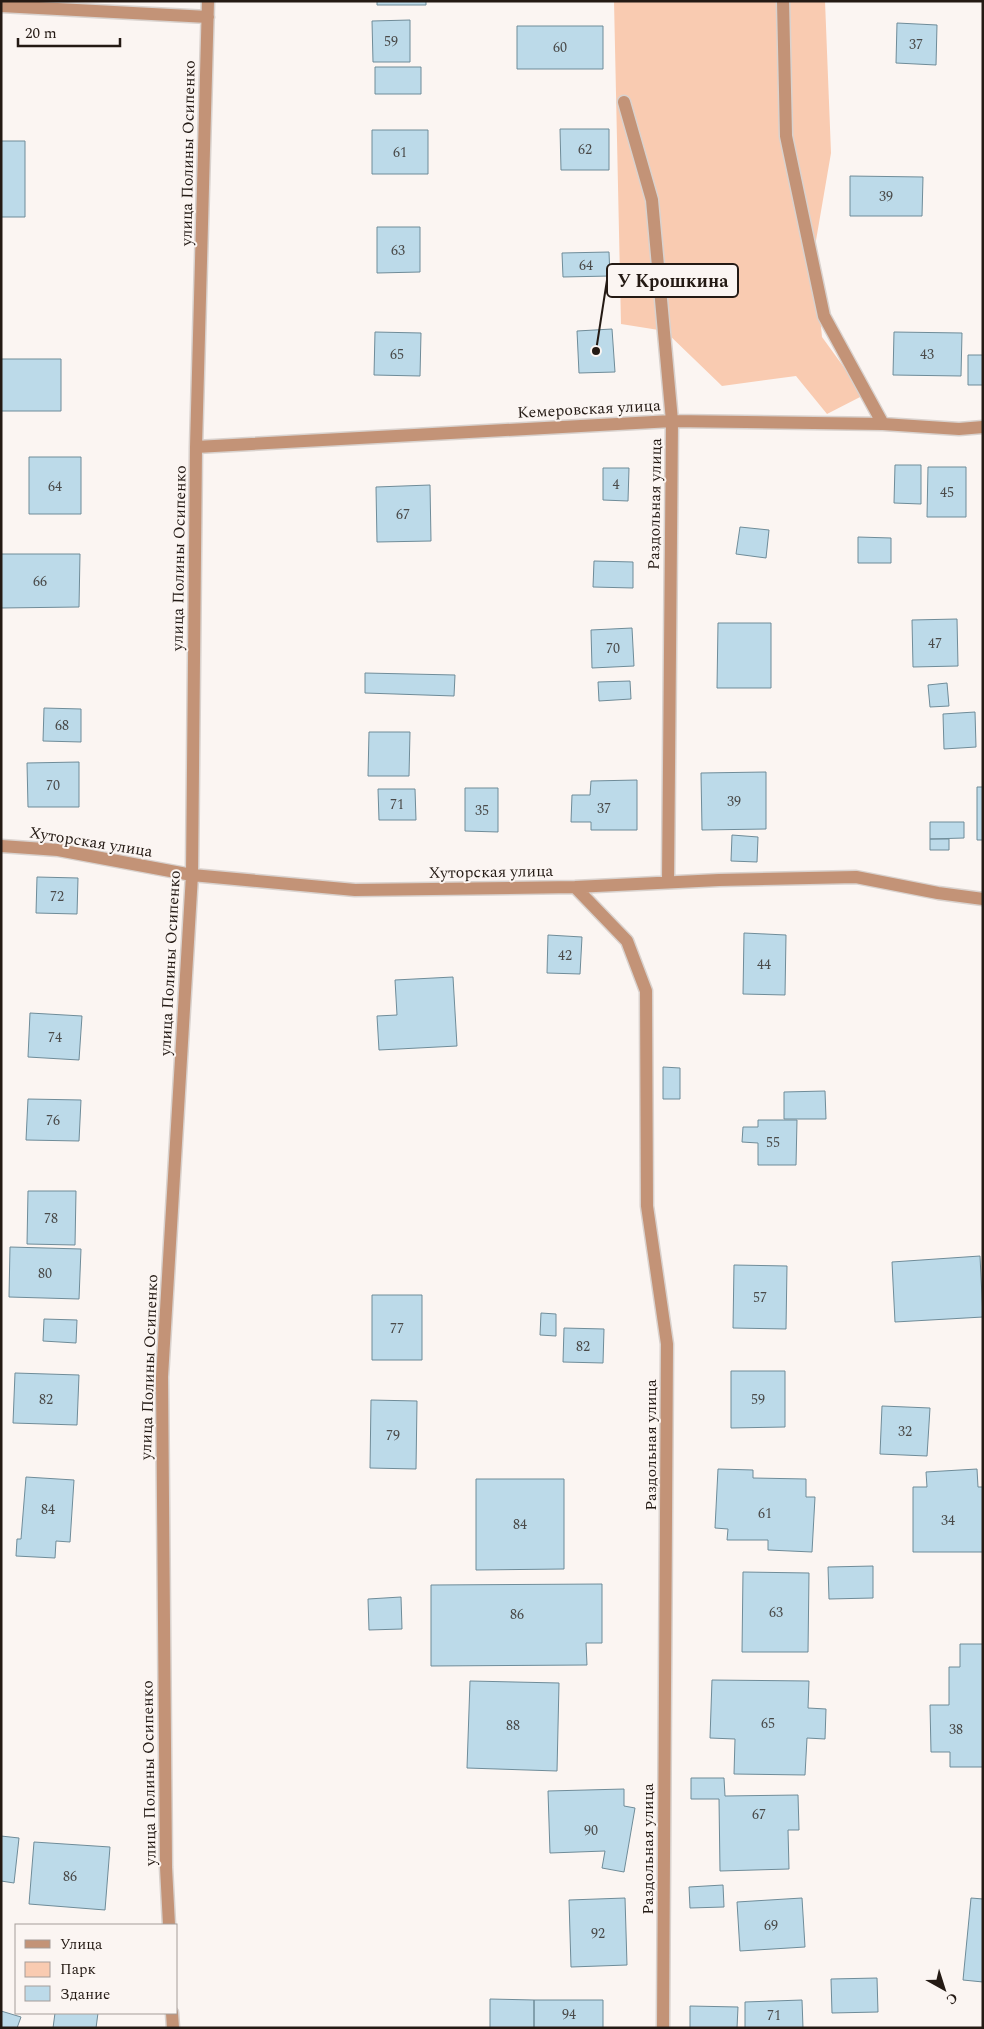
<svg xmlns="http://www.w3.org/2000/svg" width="984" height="2029" viewBox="0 0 984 2029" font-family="Spectral,serif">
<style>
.green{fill:#f9cbb1}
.building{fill:#bcdae9;stroke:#6f8c99}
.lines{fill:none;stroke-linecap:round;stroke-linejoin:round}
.street-casing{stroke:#d9d2ce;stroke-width:15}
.street{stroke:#c39377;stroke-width:12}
.labels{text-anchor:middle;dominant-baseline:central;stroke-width:4;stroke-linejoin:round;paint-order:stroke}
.number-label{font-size:14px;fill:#4a4a49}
.street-label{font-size:16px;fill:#241a14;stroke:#fbf5f2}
.leader{fill:none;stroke:#241a14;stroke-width:2}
.callout-dot{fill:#241a14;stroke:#fbf5f2;stroke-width:2}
.callout{fill:#fbf5f2;stroke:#241a14;stroke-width:2}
.callout-label{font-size:18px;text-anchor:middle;font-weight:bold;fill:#241a14}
</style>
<rect width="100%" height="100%" fill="#fbf5f2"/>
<path class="green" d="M614,1H825L831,153L814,252L822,337L864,395L827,414L796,376L722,386L665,331L621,324Z"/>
<path class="building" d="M377,1H426V5H377Z
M410,20V62H373L372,21Z
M897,23L937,25L936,65L896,63Z
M517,26H603V69H517Z
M375,67H421V94H375Z
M560,129H609V170H561Z
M372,130H428V174H372Z
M1,141H25V217H1Z
M850,176L923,177L922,216H850Z
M377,227H420V272L377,273Z
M609,252L610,276L563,277L562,253Z
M612,329L615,372L579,373L577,331Z
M375,332L421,333L420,376L374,375Z
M894,332L962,333L961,376L893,375Z
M968,355H983V385H968Z
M1,359H61V411H1Z
M29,457H81V514H29Z
M895,465H921V504L894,503Z
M928,467H966V517H927Z
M603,468H629L628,501L603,500Z
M430,485L431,541L377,542L376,487Z
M740,527L769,530L766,558L736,554Z
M858,537L891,538V563H858Z
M1,554H80L79,607L1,608Z
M594,561L633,562V588L593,587Z
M957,619L958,666L913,667L912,620Z
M718,623H771V688H717Z
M632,628L634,666L592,668L591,630Z
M365,673L455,675L454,696L365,693Z
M630,681L631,699L599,701L598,682Z
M947,683L949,706L930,707L928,685Z
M44,708L81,709V742L43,741Z
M975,712L976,747L944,749L943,714Z
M369,732H410L409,776H368Z
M79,762V807H28L27,763Z
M766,772V829L702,830L701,773Z
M637,780V830H591V822H571L572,795H590L591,781Z
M977,787H983V840H977Z
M465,788H498V832L465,831Z
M378,789H415L416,820H379Z
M930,822H964V838L930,839Z
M732,835L758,837L757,862L731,861Z
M930,839H949V850H930Z
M37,877L78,878L77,914L36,913Z
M744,933L786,935L785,995L743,994Z
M548,935L582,937L580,974L547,973Z
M453,977L457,1046L379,1050L377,1016L397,1015L395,980Z
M30,1013L82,1016L79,1060L28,1057Z
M663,1067L680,1068V1099H663Z
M825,1091L826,1119H784V1092Z
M28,1099L81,1100L79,1141L26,1140Z
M758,1120H797L796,1165H758V1143L742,1142L743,1127H758Z
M28,1191H76L75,1245L27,1244Z
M10,1247L81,1249L79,1299L9,1297Z
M980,1256L983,1317L895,1322L892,1262Z
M734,1265L787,1266L786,1329L733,1328Z
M372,1295H422V1360H372Z
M541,1313L556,1314V1336L540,1335Z
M44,1319L77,1320L76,1343L43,1341Z
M564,1328L604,1329L603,1363L563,1362Z
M731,1371H785V1427L731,1428Z
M15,1373L79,1375L77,1425L13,1423Z
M371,1400L417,1401L416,1469L370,1468Z
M882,1406L930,1408L927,1456L880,1454Z
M718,1469L753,1470V1478L806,1479V1497H815L812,1552L768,1550V1540H727L728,1529L715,1528Z
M977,1469L978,1487H983V1552H913V1487H927L926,1472Z
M26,1477L74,1480L70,1542L56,1541L55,1558L16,1556L17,1539H21Z
M476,1479H564V1569L476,1570Z
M873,1566V1598L829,1599L828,1567Z
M743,1572L809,1573L808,1652H742Z
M602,1584V1643H586L587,1665L431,1666V1585Z
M401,1597L402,1629L369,1630L368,1599Z
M960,1644H983V1767H950V1752H931L930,1705H949V1667H960Z
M712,1680L809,1681L808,1708L826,1709L825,1739L807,1738L805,1775L734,1774L735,1739L710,1738Z
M470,1681L559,1683L557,1771L467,1768Z
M691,1778H724L725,1796L798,1795L799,1830H788L789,1869L720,1871L719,1799H691Z
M624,1789V1806L635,1808L624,1872L602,1868L605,1851L550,1853L548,1791Z
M1,1836L19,1838L14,1883L1,1881Z
M34,1842L110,1847L105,1910L29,1904Z
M723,1885L724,1907L690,1908L689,1887Z
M625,1898L627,1965L571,1967L569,1900Z
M802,1898L805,1947L740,1951L737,1902Z
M971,1898L983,1899V1982L963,1980Z
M877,1978L878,2012L832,2013L831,1979Z
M490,1999L534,2000V2028H490Z
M534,2000H603V2028H534Z
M802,2000L803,2028H745V2002Z
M690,2006L738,2007L737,2028H690Z
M1,2011L21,2017L17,2028H1Z
M55,2013H98L96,2028H53Z"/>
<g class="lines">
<g class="street-casing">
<path id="street" d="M783,1L786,136L824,316L883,424
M1,6L208,17
M624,102L652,200L672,421L668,882
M196,447L672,421L883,424L959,429L983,427
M1,846L58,850L192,875L355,890L575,887L719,880L856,877L938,893L983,899
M575,887L627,941L646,991L647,1206L667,1344L663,2028
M169,1925L166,1867L162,1377L192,875L196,447L208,1
M172,2013L173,2028"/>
</g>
<use href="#street" class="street"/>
</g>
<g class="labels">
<g class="number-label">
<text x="391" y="41">59</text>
<text x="916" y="44">37</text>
<text x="560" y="47">60</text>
<text x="585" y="149">62</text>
<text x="400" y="152">61</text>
<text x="886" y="196">39</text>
<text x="398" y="250">63</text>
<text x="586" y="265">64</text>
<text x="397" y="354">65</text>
<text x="927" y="354">43</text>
<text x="616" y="484">4</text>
<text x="55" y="486">64</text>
<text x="947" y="492">45</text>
<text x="403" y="514">67</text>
<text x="40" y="581">66</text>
<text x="935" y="643">47</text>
<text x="613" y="648">70</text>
<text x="62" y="725">68</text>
<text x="53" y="785">70</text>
<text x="734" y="801">39</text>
<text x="397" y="804">71</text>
<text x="604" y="808">37</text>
<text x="482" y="810">35</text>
<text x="57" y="896">72</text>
<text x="565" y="955">42</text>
<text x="764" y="964">44</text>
<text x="55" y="1037">74</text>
<text x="53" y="1120">76</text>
<text x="773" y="1142">55</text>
<text x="51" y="1218">78</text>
<text x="45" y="1273">80</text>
<text x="760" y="1297">57</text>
<text x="397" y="1328">77</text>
<text x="583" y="1346">82</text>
<text x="46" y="1399">82</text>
<text x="758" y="1399">59</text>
<text x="905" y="1431">32</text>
<text x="393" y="1435">79</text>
<text x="48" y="1509">84</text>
<text x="765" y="1513">61</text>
<text x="948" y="1520">34</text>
<text x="520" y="1524">84</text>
<text x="776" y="1612">63</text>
<text x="517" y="1614">86</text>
<text x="768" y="1723">65</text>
<text x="513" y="1725">88</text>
<text x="956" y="1729">38</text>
<text x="759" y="1814">67</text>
<text x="591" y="1830">90</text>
<text x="70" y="1876">86</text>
<text x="771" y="1925">69</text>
<text x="598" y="1933">92</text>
<text x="569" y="2014">94</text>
<text x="774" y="2015">71</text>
</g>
<g class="street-label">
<text transform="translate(188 153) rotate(-89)">улица Полины Осипенко</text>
<text transform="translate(589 409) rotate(-3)">Кемеровская улица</text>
<text transform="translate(655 504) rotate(-89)">Раздольная улица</text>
<text transform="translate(179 558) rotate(-89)">улица Полины Осипенко</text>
<text transform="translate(91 842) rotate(9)">Хуторская улица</text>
<text transform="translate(491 872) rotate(-1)">Хуторская улица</text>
<text transform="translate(170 963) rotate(-87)">улица Полины Осипенко</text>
<text transform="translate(149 1367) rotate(-88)">улица Полины Осипенко</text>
<text transform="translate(651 1445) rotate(-90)">Раздольная улица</text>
<text transform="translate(149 1773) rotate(-91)">улица Полины Осипенко</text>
<text transform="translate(648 1849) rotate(-90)">Раздольная улица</text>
</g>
</g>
<path class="leader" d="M596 351L607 280"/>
<circle class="callout-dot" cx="596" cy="351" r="5"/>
<rect class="callout" x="607" y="264" width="131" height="33" rx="5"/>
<g class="callout-label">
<text x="673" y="287">У Крошкина</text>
</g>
<rect width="984" height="2029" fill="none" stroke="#241a14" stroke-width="5"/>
<rect x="15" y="1924" width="162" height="90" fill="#fbf5f2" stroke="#a59d99"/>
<rect x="25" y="1940" width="25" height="8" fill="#c39377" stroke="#a59d99"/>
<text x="60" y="1949" font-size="15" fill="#241a14">Улица</text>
<rect x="25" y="1962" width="25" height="15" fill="#f9cbb1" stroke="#a59d99"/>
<text x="60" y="1974" font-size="15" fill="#241a14">Парк</text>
<rect x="25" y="1986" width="25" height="15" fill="#bcdae9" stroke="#a59d99"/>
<text x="60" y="1999" font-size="15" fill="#241a14">Здание</text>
<g transform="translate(944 1989) rotate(141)" stroke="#fbf5f2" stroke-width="4" paint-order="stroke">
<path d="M0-4L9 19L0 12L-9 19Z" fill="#241a14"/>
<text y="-8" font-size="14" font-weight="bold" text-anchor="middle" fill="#241a14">С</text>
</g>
<path d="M18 38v8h102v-8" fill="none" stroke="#241a14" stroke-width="2.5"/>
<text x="25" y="38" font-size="15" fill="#241a14" stroke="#fbf5f2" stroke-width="4" paint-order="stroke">20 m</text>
</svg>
